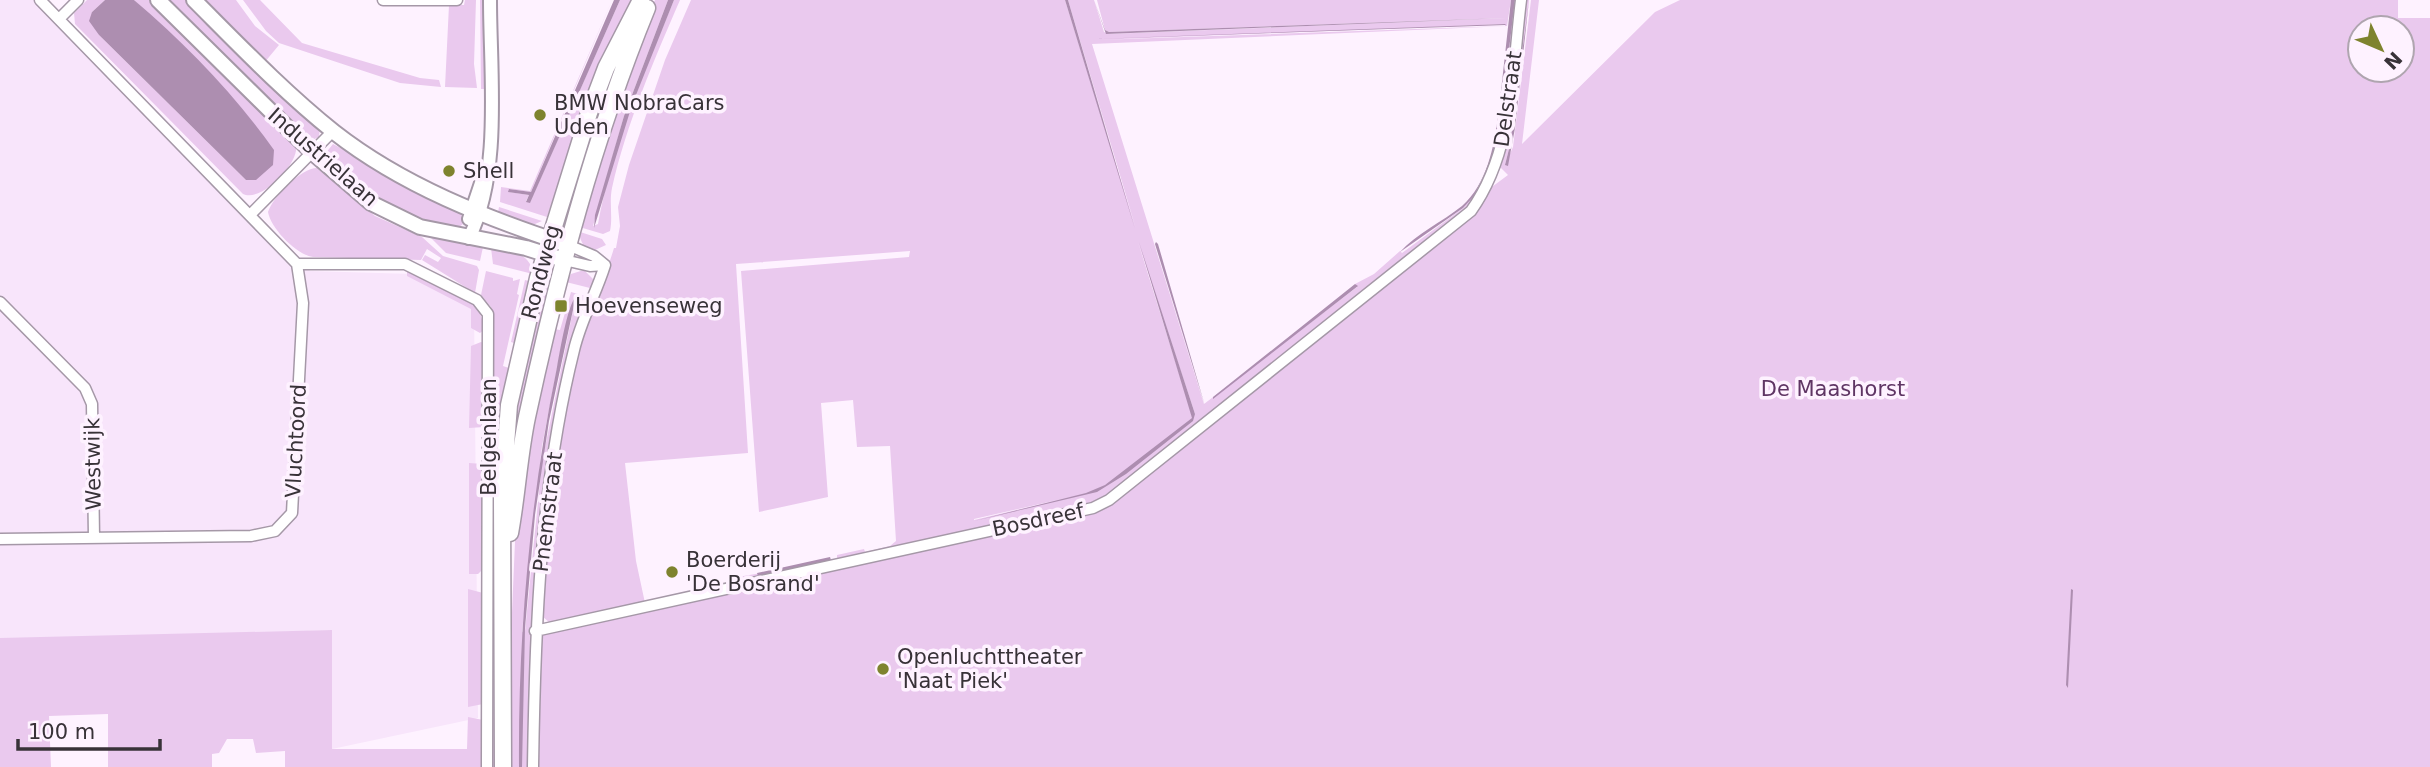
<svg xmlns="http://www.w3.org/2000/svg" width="2430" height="767" viewBox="0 0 2430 767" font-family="'DejaVu Sans',sans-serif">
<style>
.built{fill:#f8e5fb}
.green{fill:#eac9ee;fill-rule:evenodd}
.water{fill:#ad8eb0}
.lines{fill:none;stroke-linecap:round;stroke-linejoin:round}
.minor-casing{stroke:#a598a7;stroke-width:13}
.tertiary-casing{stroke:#a598a7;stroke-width:16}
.secondary-casing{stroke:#a598a7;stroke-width:18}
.primary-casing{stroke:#a598a7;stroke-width:19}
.minor{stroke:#fff;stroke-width:10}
.tertiary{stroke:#fff;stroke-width:12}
.secondary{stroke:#fff;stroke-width:14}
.primary{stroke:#fff;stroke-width:16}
.poi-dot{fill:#7e832e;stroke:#fef2ff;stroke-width:2.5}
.labels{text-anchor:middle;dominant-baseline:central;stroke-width:7;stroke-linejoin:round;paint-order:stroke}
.street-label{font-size:21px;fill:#383238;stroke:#fef2ff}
.poi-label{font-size:21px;fill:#383238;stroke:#fef2ff;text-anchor:start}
.park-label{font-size:21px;fill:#5f3564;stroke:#fef2ff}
</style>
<rect width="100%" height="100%" fill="#fef2ff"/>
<path class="built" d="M0,0H45L310,271L413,274L474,308L478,718L332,749L330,630L0,643Z"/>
<path class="green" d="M87,0H105L92,12L99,35L246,180H256L216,79L134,0H151L296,145C300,163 261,203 243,194L75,24L74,13Z
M165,0H188L320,127L319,137L310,141Z
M200,0H236L255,26L279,45L264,63Z
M243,0H260L302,43L420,78L439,80L441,87L400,83L279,43L266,31Z
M465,0H476L474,64L477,88L445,87L449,5H464Z
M480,0H487L486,89H481Z
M612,0L531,192L509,189V192L529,195L526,201L530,202L620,0H636L577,127L547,217L500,202L501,187L530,191Z
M655,0H668L624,116L593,226L598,224C612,147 644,72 674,0H680C654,60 626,125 612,188C609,203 613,217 610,231L603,234L576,226L642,28Z
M691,0H1065L1136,229L1068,0H1094L1104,32L1109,34L1506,18L1109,32L1105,30L1097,0H1511L1507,26L1092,44L1204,404L1357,287L1355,284L1374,274L1400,251L1402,253L1463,208L1483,182L1496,150L1515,0H1519L1501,136L1477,198L1508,175L1500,167L1508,133L1524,0H1529L1510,145L1505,165L1513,147L1531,0H1539L1522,144L1655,12L1680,0H2398V18H2430V767H511L508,707L516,518L526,441L554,329L560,330L571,292L589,297L572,346L533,629L738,583L732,578L837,560V555L864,549L865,552L890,546L896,541L890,446L857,447L853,400L821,403L828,497L759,512L741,271L909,257L910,251L736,264L748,453L625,463L636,561L645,603L551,624L541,615C548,530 554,431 578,349C588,314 604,282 614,248H616L620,226L618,207L629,165L665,60ZM1505,24V26L1096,40ZM2360,28H2402V70H2360ZM1138,242L1195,414L1191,416L1192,415ZM576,296L542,462L525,631L522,632L542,446L561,348ZM1075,496L974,520V519Z
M638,12L580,192L572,190L612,66Z
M333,144L461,212L463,224L458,228C398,219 369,193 325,154Z
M317,168L375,216L422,237L443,256L477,266L479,270L475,293L422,260L425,255L438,262L441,258L427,249L421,260L313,257C297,255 271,229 268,212C273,197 301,168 317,168Z
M499,207L542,221L528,227L497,218Z
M577,231L602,239L606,245L595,250L584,247Z
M428,235L483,247L480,261L446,253Z
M491,248C510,252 530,251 533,274L493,264Z
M584,270L594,280V289L566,282L571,274Z
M407,271L478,307L485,329L480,333L471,328V309L407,276Z
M486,271L513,278V281L520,279L517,294L519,295L503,366L509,368L497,767H491L493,317L491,307L481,295Z
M525,280L532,282L527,309L514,343L511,342Z
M540,284L548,286L521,404L513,462L507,458Z
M481,342L484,343V427L469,428L471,346Z
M469,463L483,464L484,568L478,574H469Z
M468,589L483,593V704L468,707Z
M332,630V749H467L468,717L483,720L484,767H285V751L256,753L253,739H227L219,753L212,754V767H108V714L49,716L51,767H0V638Z"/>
<path class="water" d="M105,0H134C186,44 235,95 274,150L273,165L256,180H246L99,35L89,21L92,12Z
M614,0H620L530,203L526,202L529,195L508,192L509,189L531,192Z
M668,0H674L632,105L594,228L595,215L624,116Z
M1065,0H1068L1135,229Z
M1094,0L1105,30L1109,32L1506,18L1106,34Z
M1511,0H1515L1503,99L1500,100Z
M1529,0L1515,128L1508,166L1505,165L1510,145Z
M1506,25L1095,39L1505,24Z
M1498,116L1496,150L1474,196L1463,208L1400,252C1416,234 1442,222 1462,206C1487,184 1494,147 1498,116Z
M1139,242L1195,414L1193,421L1126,474L1097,492L974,521L1086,493L1105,485L1192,418Z
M1156,242L1158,244L1205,406L1155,244Z
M1355,284L1358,286L1213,399V397Z
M576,296L549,421L535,515L525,628L522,767H519C518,632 530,499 557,367C560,351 567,307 576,296Z
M830,557L831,560L758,576L757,573Z
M2071,589L2073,590L2068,688L2066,685Z"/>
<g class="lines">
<g class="minor-casing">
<path id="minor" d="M383,0H457
M59,19L78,0
M250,215L333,131
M568,245L594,256L605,265
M564,260L590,266L605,265
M297,264H405L477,300L488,314L487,767
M0,302L85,388L92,404L94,537
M0,539L251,536L275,531L292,513L303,303L297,264L40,0
M535,631L1093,508L1109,500L1471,211C1514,151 1512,71 1521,0
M533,767C535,627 540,486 574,350C581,320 596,294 605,265"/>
</g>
<g class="tertiary-casing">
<path id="tertiary" d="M469,219L483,177
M469,238C502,172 490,74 490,0"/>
</g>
<g class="secondary-casing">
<path id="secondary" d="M158,0L313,153L371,203L420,227L526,248L564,260
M194,0C239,45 284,92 334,132C403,186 486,218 568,245"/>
</g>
<g class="primary-casing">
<path id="primary" d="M510,533C517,495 519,455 527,417C557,278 593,140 647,8
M503,767L502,498L509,405L538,278L589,113L606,68L641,0"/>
</g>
<use href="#minor" class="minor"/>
<use href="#tertiary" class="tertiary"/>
<use href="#secondary" class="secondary"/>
<use href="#primary" class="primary"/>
</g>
<g class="poi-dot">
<circle cx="540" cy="115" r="7"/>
<circle cx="449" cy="171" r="7"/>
<rect x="554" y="299" width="14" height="14" rx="3.5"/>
<circle cx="672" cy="572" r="7"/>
<circle cx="883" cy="669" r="7"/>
</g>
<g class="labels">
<g class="street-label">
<text transform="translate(1508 99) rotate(-82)">Delstraat</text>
<text transform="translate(323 157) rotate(41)">Industrielaan</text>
<text transform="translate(541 272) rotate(-75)">Rondweg</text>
<text transform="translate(489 437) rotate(-90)">Belgenlaan</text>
<text transform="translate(296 441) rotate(-87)">Vluchtoord</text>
<text transform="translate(93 464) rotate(-91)">Westwijk</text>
<text transform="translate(548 512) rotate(-83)">Pnemstraat</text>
<text transform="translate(1038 520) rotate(-12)">Bosdreef</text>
</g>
<g class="poi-label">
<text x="554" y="103">BMW NobraCars<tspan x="554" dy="24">Uden</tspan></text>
<text x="463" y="171">Shell</text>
<text x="575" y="306">Hoevenseweg</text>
<text x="686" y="560">Boerderij<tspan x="686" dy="24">'De Bosrand'</tspan></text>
<text x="897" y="657">Openluchttheater<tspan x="897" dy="24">'Naat Piek'</tspan></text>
</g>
<g class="park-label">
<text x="1833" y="389">De Maashorst</text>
</g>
</g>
<g transform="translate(2381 49) rotate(134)"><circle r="33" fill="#fef2ff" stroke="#afa5af" stroke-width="2"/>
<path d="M0-5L12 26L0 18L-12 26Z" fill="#7e832e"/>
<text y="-10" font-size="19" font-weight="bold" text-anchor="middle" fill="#383238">N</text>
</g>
<path d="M18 739v10h142v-10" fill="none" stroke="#383238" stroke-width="3.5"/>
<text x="28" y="739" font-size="21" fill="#383238" stroke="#fef2ff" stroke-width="5" paint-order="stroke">100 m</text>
</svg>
